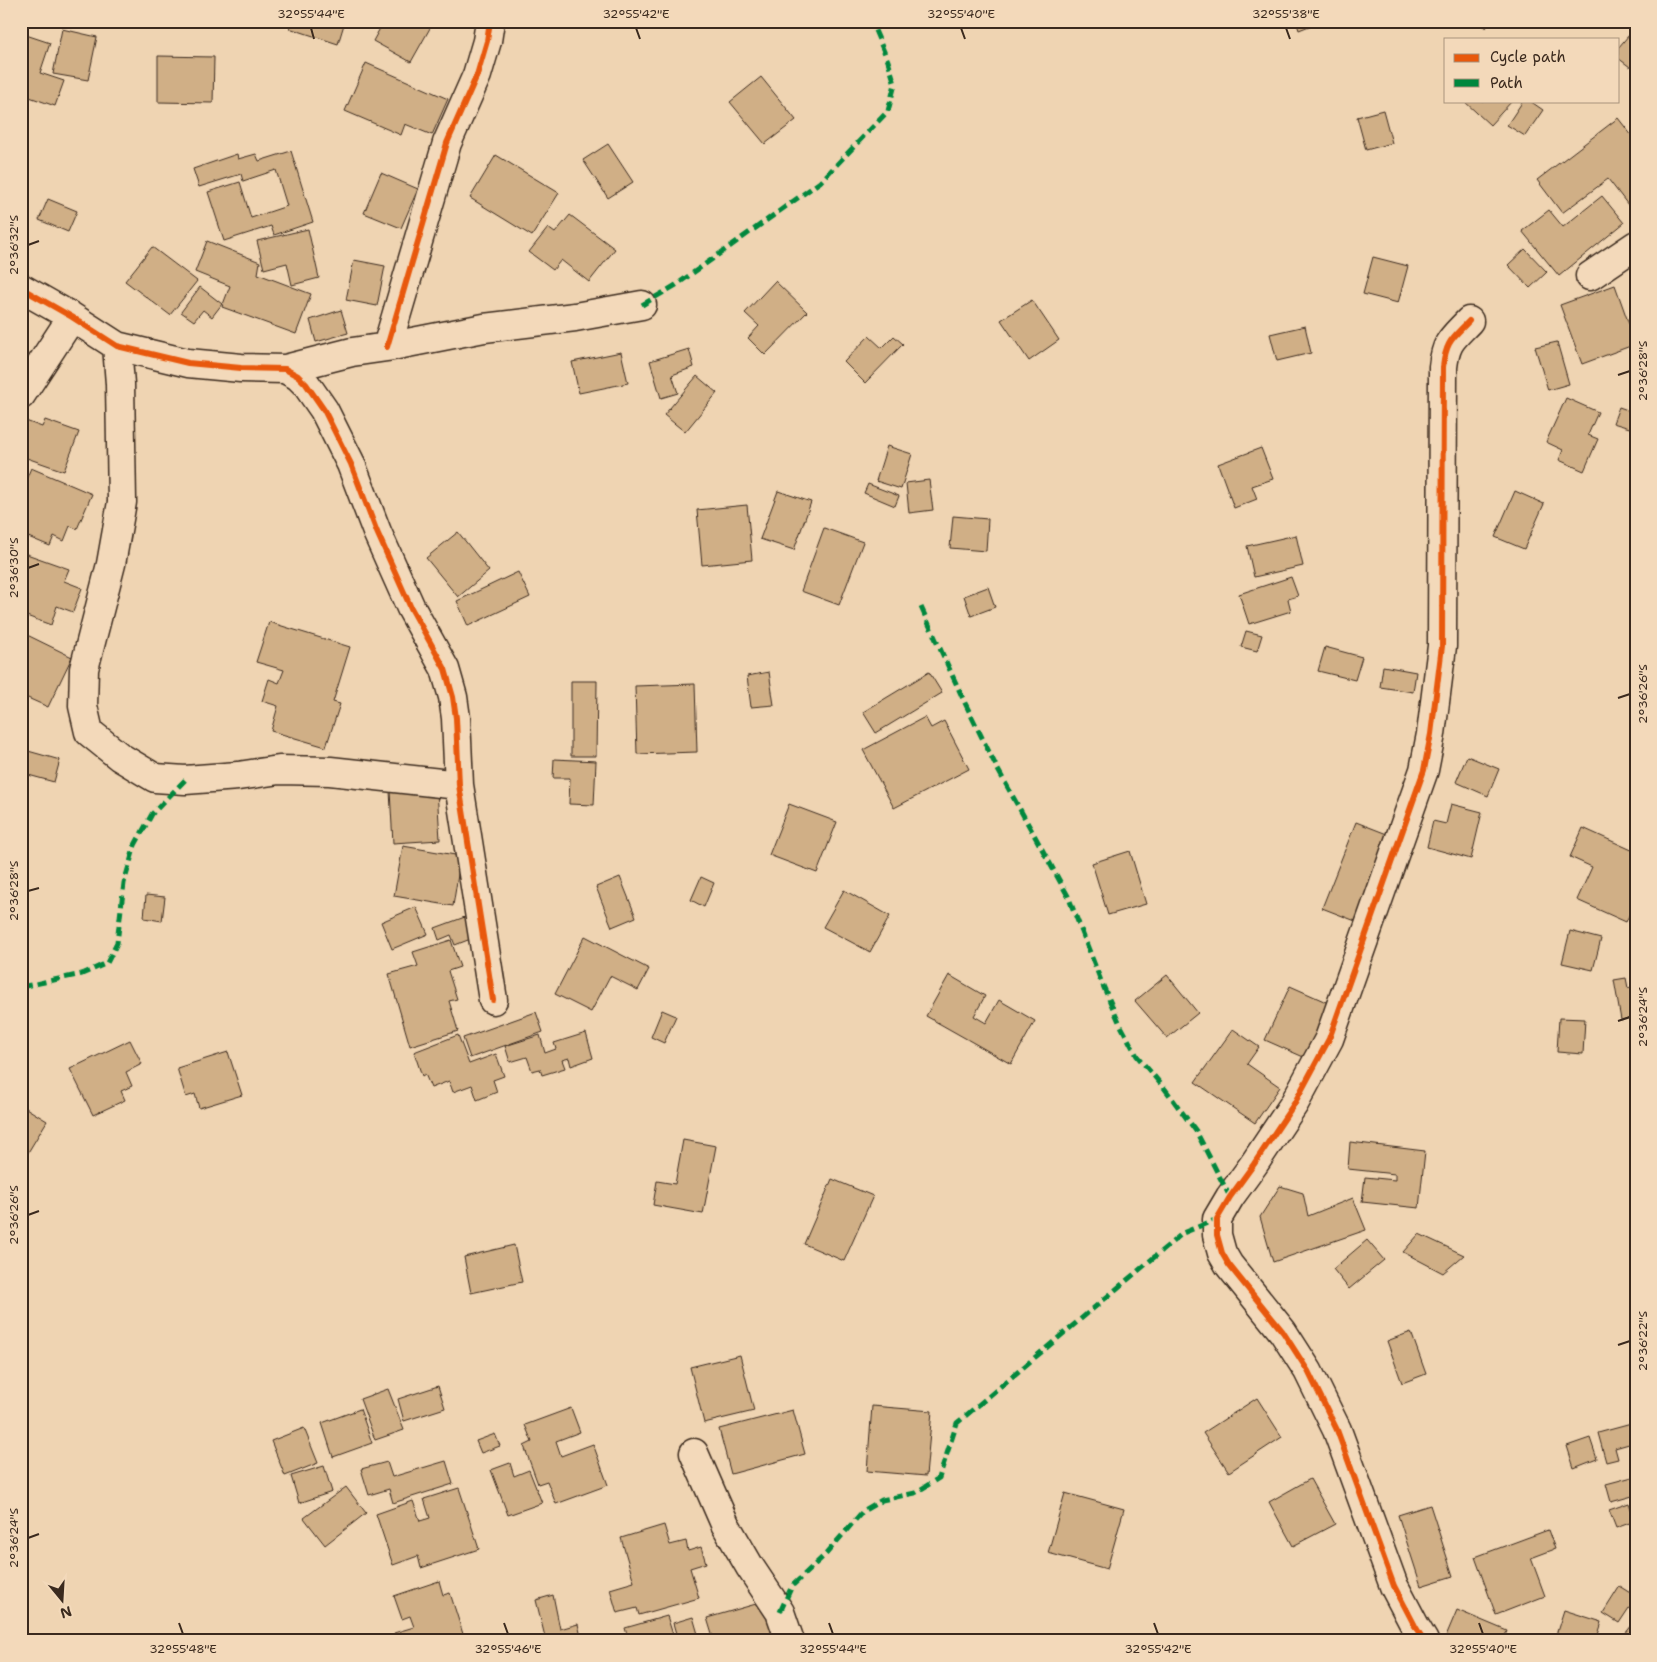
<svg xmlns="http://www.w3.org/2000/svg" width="1657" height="1662" viewBox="0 0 1657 1662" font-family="'Shantell Sans',sans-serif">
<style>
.building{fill:#d0af86;stroke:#3b2a1e}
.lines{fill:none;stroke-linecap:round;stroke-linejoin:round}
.street-casing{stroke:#3b2a1e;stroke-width:31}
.street{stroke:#f3d9ba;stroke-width:28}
.quiet{stroke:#00873e;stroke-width:5;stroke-dasharray:10 5;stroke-linecap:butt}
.cycleway-casing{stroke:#f3d9ba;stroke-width:9}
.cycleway{stroke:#e8590c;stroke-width:6}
.ticks{fill:none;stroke:#3b2a1e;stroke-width:2}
.neatline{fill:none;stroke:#3b2a1e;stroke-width:2}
.ticks-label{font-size:12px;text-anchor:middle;fill:#3b2a1e}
</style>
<rect width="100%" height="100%" fill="#efd4b2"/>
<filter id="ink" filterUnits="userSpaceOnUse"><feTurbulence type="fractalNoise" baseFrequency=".02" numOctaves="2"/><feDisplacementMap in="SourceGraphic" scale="10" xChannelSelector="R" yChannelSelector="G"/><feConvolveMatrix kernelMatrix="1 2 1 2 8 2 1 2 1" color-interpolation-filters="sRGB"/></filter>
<g filter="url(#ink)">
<path class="building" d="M292,21H345L338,44L289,28Z
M384,21H434L411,62L373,41Z
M1296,21H1322L1299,30Z
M1474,21H1490L1486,28Z
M62,29L97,37L88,80L53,74Z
M26,35L50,43L40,73L64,81L55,106L21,94V49Z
M1629,35L1636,41V60L1630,67L1618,58V48Z
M158,56L214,57L213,103L158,102Z
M366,63L448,99L432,135L405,124L401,135L345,111Z
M761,77L796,120L765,144L730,102Z
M1464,101H1512L1490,125Z
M1523,101H1530L1543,110L1525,136L1507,125Z
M1383,110L1392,143L1366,150L1357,117Z
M1618,118L1636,141V213L1635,214L1608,179L1562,213L1537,180Z
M608,144L633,182L608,198L583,160Z
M291,151L313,222L274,235L271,226L224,241L208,192L240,182L251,218L287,206L276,170L243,181L241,174L199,187L193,169L237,154L238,159L256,154L259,161Z
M496,155L559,193L532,236L470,198Z
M381,173L418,189L401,228L364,213Z
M1602,196L1624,223L1559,276L1522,231L1549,210L1563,227Z
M48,199L77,211L68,232L39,220Z
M570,215L615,249L589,282L561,260L553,270L529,252L548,228L555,233Z
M308,229L319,278L292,285L287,263L264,269L257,241Z
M207,241L260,262L258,274L311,294L296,334L222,307L230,286L195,272Z
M152,247L197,281L170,315L125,281Z
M1525,249L1547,272L1530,288L1508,265Z
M1373,257L1408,266L1398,303L1363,294Z
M354,260L385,266L377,306L346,300Z
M775,281L807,312L765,355L748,338L759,326L745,313Z
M1615,285L1636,344L1582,364L1560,305Z
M200,287L222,304L212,317L203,310L194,321L181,312Z
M1032,300L1059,340L1029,361L1001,320Z
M341,310L348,333L316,342L310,320Z
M1305,326L1311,353L1277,361L1270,334Z
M869,336L882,348L894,336L903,344L865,383L844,362Z
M1557,342L1569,384L1548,390L1535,347Z
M689,349L694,367L672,375L678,393L661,398L650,361Z
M621,352L628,383L579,393L572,362Z
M697,376L717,393L685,432L664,415Z
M1566,398L1598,412L1588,435L1598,439L1584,471L1559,460L1563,450L1546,442Z
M1619,407L1636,413V420L1633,429L1613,423Z
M23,420L42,427L45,420L79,432L64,471L21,456V423Z
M887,446L912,454L901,489L876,481Z
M1261,448L1273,479L1252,486L1257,499L1234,508L1218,464Z
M31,468L92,494L77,529L70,526L64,541L54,536L50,546L21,534V491Z
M929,480L933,510L909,513L906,483Z
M868,484L899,496L895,506L864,493Z
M778,491L811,502L794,550L760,539Z
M1515,491L1544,504L1524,549L1495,537Z
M747,505L752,560L702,565L697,510Z
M953,516L988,519L986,551L950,548Z
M824,528L863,542L839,605L801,591Z
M458,532L489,571L458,597L426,558Z
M1296,535L1303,566L1254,577L1247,546Z
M21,552L69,569L64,581L82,588L73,612L57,606L51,625L21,614Z
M518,572L530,597L468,626L457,601Z
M1291,577L1298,596L1288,599L1291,611L1249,624L1239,594Z
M988,587L995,607L971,616L964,596Z
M269,622L350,647L333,702L340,704L326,747L271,731L278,706L262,701L269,679L279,683L284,670L256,662Z
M1246,631L1262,635L1257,651L1241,647Z
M21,632L72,657L48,707L21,695Z
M1325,647L1362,657L1355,680L1318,671Z
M1383,666L1416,672L1413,692L1380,687Z
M769,672L774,705L751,707L747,676Z
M929,672L942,693L876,733L863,712Z
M571,681H597L596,756H571Z
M695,684L697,752L637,754L635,686Z
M925,717L931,728L944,721L969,769L894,808L863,750Z
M21,749L60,760L54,782L21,773Z
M1467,756L1499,769L1488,796L1456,782Z
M554,759L596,761L594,805L569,804L570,778H553Z
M437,789L440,840L393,843L390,791Z
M789,804L837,822L817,873L769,855Z
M1451,804L1482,812L1471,859L1427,847L1433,821L1446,824Z
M1356,822L1392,836L1358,922L1322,908Z
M1583,828L1636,852V900L1626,922L1577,900L1592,867L1570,857Z
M403,846L461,856L453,906L394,896Z
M1130,851L1146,904L1108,915L1092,863Z
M620,877L636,917L612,927L596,887Z
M701,877L714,883L704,907L691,900Z
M844,890L890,916L870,952L823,927Z
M146,895L165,897L162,921L144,918Z
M416,907L428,934L392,949L381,922Z
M473,914L481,935L455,945L451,935L439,940L435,928Z
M1570,931L1601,939L1593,970L1562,963Z
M585,936L649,969L638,990L610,976L591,1012L555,994Z
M451,940L460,967L448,971L457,999L449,1001L458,1031L410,1046L389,974L418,966L413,952Z
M949,975L985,996L974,1016L986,1023L999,1000L1035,1021L1011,1064L926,1016Z
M1167,975L1198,1013L1167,1038L1135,1001Z
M1626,978L1628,988L1636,986V1017L1621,1020L1614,980Z
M1290,986L1333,1005L1308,1059L1265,1040Z
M662,1010L676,1016L664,1043L651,1037Z
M536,1012L543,1032L470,1058L463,1038Z
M1559,1018L1585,1019L1583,1054L1557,1052Z
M1233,1029L1259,1047L1247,1064L1280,1087L1255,1123L1195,1082Z
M586,1033L593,1058L571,1066L569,1058L562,1060L565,1068L542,1075L540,1069L532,1071L527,1057L510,1062L505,1046L540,1035L545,1053L556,1049L554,1043Z
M458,1035L469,1064L496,1054L504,1076L493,1080L497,1092L477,1100L472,1085L453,1092L449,1081L431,1088L425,1074L422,1076L414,1052Z
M130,1040L142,1064L126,1072L132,1086L121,1091L125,1100L93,1115L70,1069Z
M228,1052L242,1095L199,1108L195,1094L186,1097L177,1068Z
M21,1105L47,1121L21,1164Z
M683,1140L716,1146L703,1214L653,1205L657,1181L675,1184Z
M1350,1142L1425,1151L1419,1208L1362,1202L1365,1177L1395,1180V1174L1348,1169Z
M832,1179L873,1196L844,1261L804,1244Z
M1280,1186L1303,1193L1308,1216L1353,1198L1366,1230L1273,1262L1260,1217Z
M1419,1234L1464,1255L1443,1273L1403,1252Z
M1367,1240L1384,1260L1349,1289L1333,1269Z
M514,1245L522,1282L471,1293L464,1257Z
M1411,1332L1426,1374L1402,1383L1387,1341Z
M740,1355L754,1411L704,1423L690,1367Z
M438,1386L445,1408L404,1421L398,1399Z
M388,1389L404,1430L375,1440L360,1399Z
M1257,1398L1282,1437L1229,1472L1203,1433Z
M872,1406L932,1411L926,1476L867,1471Z
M571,1408L580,1432L556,1441L561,1456L593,1444L608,1485L556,1504L547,1481L538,1484L524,1446L532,1442L525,1425Z
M360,1409L372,1443L333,1457L322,1423Z
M793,1410L805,1454L731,1474L719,1429Z
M1635,1423L1636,1442L1615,1448L1618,1459L1606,1462L1598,1433Z
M304,1428L318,1463L285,1476L271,1441Z
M495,1434L500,1446L481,1453L476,1441Z
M1590,1438L1597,1459L1574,1468L1567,1446Z
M446,1461L453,1484L393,1503L389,1489L369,1495L361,1469L387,1462L392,1477Z
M510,1463L514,1476L529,1470L542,1503L508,1515L491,1470Z
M324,1466L332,1492L299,1503L291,1476Z
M1636,1476V1495L1611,1502L1606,1484Z
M1310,1479L1335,1524L1293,1546L1269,1502Z
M346,1487L366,1513L325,1545L304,1518Z
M459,1488L479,1549L421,1568L418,1556L393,1565L376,1514L413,1501L420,1521L430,1518L424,1499Z
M1065,1493L1124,1509L1107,1569L1048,1553Z
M1629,1503L1635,1521L1616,1528L1609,1510Z
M1430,1505L1453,1576L1421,1586L1398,1515Z
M664,1525L670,1545L686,1541L688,1551L701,1547L706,1563L690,1568L699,1598L639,1615L637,1608L617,1613L610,1589L634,1582L621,1538Z
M1548,1530L1555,1549L1531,1558L1545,1596L1496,1615L1475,1557Z
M439,1581L443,1595L450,1593L463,1634L443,1641H396L394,1633L414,1627L410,1616L402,1619L394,1596Z
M1620,1586L1636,1596V1612L1629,1608L1619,1623L1603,1613Z
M553,1595L560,1629L578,1624L582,1641H546L536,1600Z
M763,1602L774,1641H714L707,1618Z
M1457,1610L1507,1631L1503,1641H1458L1446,1636Z
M1564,1610L1602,1622L1596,1641H1554Z
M667,1616L675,1641H629L625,1628Z
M693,1617L700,1641H678L673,1623Z
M1632,1625L1636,1627V1641H1624L1621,1639Z"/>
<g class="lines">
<g class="street-casing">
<path id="street" d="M1590,276L1636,245
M21,288L72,317L117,346L188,363L241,368L285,369L298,376L306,384L324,410L351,464L377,532L411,608L445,669L453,697L456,718L459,785L493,1000
M117,346L120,384L122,502L111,564L84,669L83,706L89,732L120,757L155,778L185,780L238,776L279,770L330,771L459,785
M387,347L447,143L477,75L487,41L490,21
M285,369L352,352L387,347L484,328L575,317L642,305
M21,395L72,317
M694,1453L725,1524L750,1567L780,1612L790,1641
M1424,1641L1415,1626L1394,1586L1337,1430L1308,1371L1283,1332L1229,1265L1222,1253L1217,1235V1219L1230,1197L1254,1164L1294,1104L1329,1039L1424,770L1431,734L1442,646L1443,367C1446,341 1452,339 1469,321"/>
</g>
<use href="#street" class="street"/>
<path class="quiet" d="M642,305L676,285L820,182L888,111L895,84L888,61L871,21
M921,607L965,703L997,768L1068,896L1101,981L1120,1024L1137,1056L1165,1089L1196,1131L1230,1197
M21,987L82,974L107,963L117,943L124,883L135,845L152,814L185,780
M780,1612L792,1586L826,1554L863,1511L882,1500L915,1493L939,1478L957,1423L1183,1233L1217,1219"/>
<g class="cycleway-casing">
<path id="cycleway" d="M21,288L72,317L117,346L188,363L241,368L285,369L298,376L306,384L324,410L351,464L377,532L411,608L445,669L453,697L456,718L459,785L493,1000
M387,347L447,143L477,75L487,41L490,21
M1424,1641L1415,1626L1394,1586L1337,1430L1308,1371L1283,1332L1229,1265L1222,1253L1217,1235V1219L1230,1197L1254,1164L1294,1104L1329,1039L1424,770L1431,734L1442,646L1443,367C1446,341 1452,339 1469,321"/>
</g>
<use href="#cycleway" class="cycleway"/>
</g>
</g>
<path class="ticks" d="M311,28L314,39M636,28L640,39M961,28L965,39M1286,28L1290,39M28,245L39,241M1618,375L1630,371M28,568L39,564M1618,698L1630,694M28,891L39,888M1618,1021L1630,1017M28,1215L39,1211M1618,1345L1630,1341M28,1538L39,1534M179,1623L183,1634M504,1623L508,1634M829,1623L833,1634M1154,1623L1158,1634M1479,1623L1483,1634"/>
<rect width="1657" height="1662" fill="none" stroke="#f3d9ba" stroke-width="55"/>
<rect x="1444" y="38" width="175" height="65" fill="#f3d9ba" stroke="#a9937c"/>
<rect x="1454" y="54" width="25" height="8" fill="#e8590c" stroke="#a9937c"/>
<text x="1490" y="62" font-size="15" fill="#3b2a1e">Cycle path</text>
<rect x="1454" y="79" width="25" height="8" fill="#00873e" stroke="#a9937c"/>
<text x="1490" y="88" font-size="15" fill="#3b2a1e">Path</text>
<g transform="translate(62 1600) rotate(162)" stroke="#f3d9ba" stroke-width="4" paint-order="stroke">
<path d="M0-4L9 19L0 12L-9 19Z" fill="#3b2a1e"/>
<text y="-8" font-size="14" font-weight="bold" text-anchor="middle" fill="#3b2a1e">N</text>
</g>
<rect x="28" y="28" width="1602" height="1606" class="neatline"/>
<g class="ticks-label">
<text x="311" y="18">32°55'44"E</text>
<text x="636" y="18">32°55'42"E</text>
<text x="961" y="18">32°55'40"E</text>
<text x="1286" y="18">32°55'38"E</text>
<text transform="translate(14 245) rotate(-90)" y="4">2°36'32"S</text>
<text transform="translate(1643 371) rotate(-90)" y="4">2°36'28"S</text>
<text transform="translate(14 568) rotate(-90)" y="4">2°36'30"S</text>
<text transform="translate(1643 694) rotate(-90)" y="4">2°36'26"S</text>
<text transform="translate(14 891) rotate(-90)" y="4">2°36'28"S</text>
<text transform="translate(1643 1017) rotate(-90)" y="4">2°36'24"S</text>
<text transform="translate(14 1215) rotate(-90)" y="4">2°36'26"S</text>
<text transform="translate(1643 1341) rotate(-90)" y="4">2°36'22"S</text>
<text transform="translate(14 1538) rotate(-90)" y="4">2°36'24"S</text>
<text x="183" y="1653">32°55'48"E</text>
<text x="508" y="1653">32°55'46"E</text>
<text x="833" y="1653">32°55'44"E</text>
<text x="1158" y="1653">32°55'42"E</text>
<text x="1483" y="1653">32°55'40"E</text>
</g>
</svg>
